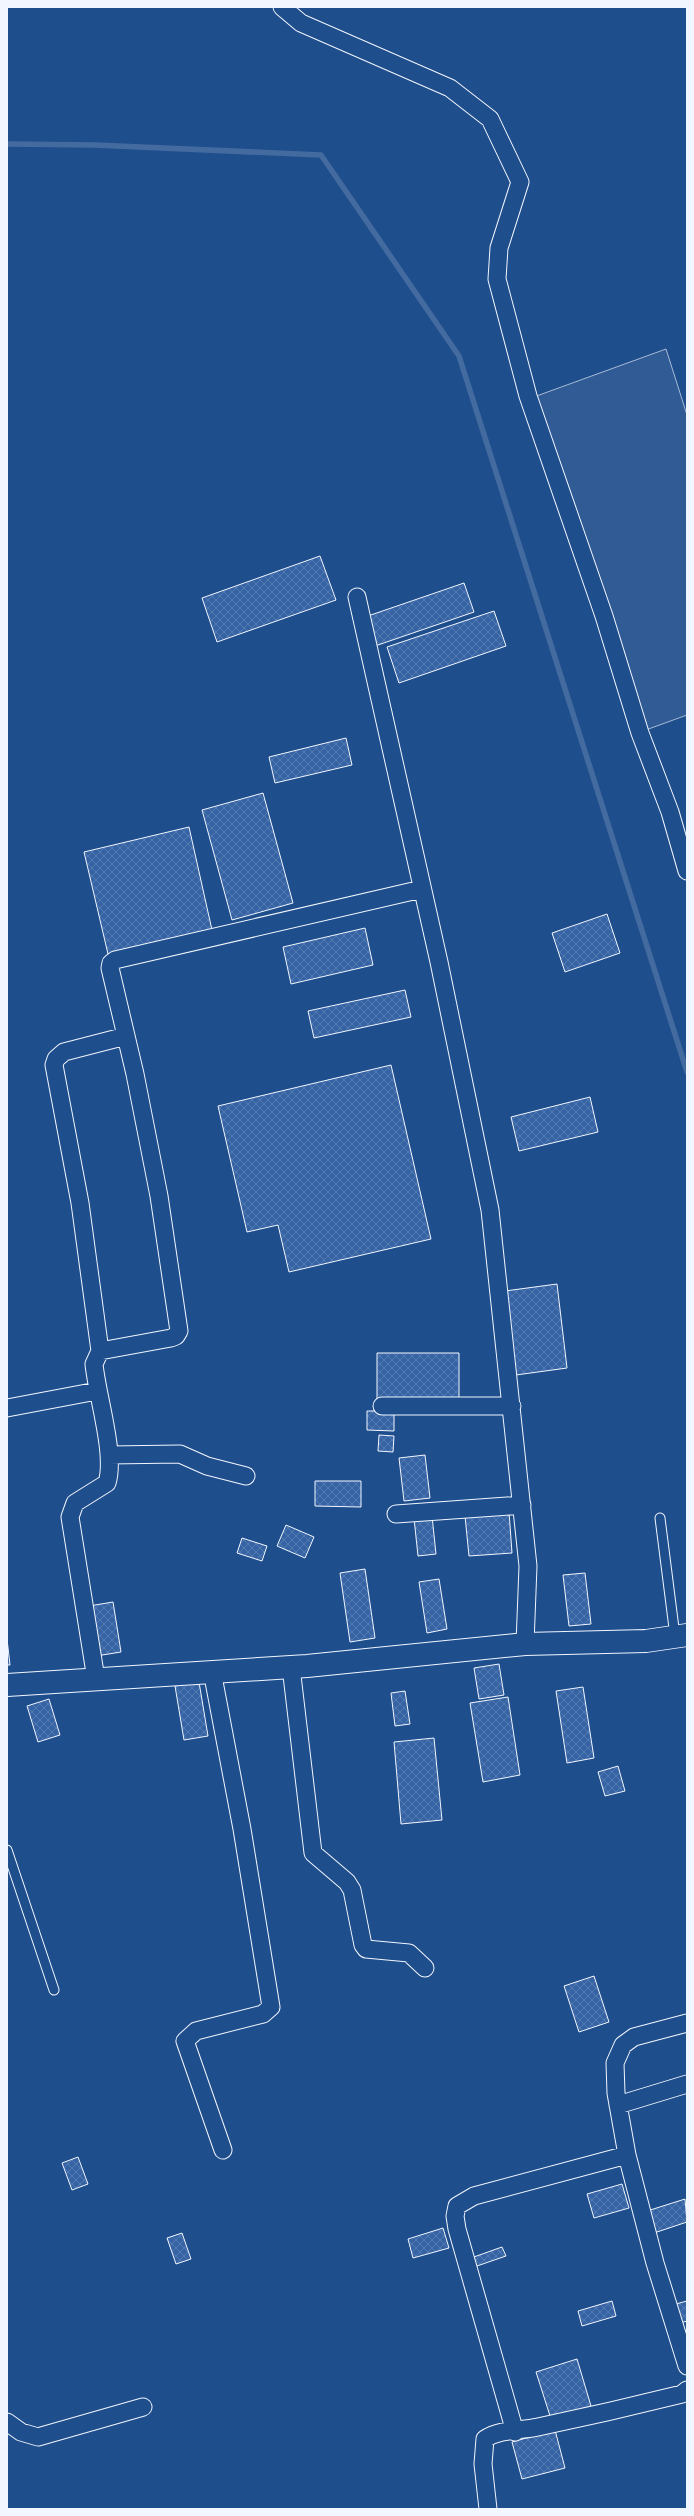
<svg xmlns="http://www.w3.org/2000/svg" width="694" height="2516" viewBox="0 0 694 2516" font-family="'Nunito Sans',sans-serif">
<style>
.pitch{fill:#305b95;stroke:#a8bbd7}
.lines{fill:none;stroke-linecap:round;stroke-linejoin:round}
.stream{stroke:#446ba0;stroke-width:5.5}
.building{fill:url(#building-cross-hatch);stroke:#f2f6ff}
.service-casing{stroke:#f2f6ff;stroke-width:11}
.minor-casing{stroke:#f2f6ff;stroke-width:19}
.secondary-casing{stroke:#f2f6ff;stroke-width:24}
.service{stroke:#1f4e8c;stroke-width:9}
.minor{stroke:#1f4e8c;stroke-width:17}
.secondary{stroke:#1f4e8c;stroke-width:22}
</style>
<defs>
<pattern id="building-cross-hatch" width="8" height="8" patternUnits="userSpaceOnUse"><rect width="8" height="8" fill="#3563a3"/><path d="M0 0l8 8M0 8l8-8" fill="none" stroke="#537ab1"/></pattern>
</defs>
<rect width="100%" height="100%" fill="#1f4e8c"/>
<path class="pitch" d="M666,349L687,415V715L643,731L531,398Z"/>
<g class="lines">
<path class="stream" d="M7,144L95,145L321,155L459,356L687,1072"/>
</g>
<path class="building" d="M320,556L336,600L217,642L202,598Z
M464,583L474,612L375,646L365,617Z
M494,611L506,646L399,683L387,647Z
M346,738L352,765L275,783L269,757Z
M263,793L293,903L232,920L202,810Z
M189,827L212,930L108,954L84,852Z
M607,914L620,953L565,972L552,933Z
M365,928L373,965L291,984L283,947Z
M405,990L411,1017L314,1038L308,1011Z
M391,1065L431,1239L289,1272L278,1225L247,1232L218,1106Z
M590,1097L598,1132L519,1151L511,1117Z
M557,1284L567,1368L516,1375L505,1291Z
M377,1353H459V1401H377Z
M367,1411H394V1431L367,1430Z
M379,1435L394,1436L393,1452L378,1451Z
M425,1455L430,1498L404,1501L399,1458Z
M315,1481H361V1507L315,1506Z
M509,1512L512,1553L469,1556L465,1516Z
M432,1516L436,1554L418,1556L414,1518Z
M286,1525L314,1537L305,1558L277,1546Z
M242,1538L267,1546L262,1561L237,1553Z
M365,1569L375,1638L350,1642L340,1573Z
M585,1573L591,1624L569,1626L563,1575Z
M439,1579L447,1629L427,1633L419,1582Z
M113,1602L121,1652L96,1656L89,1606Z
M7,1639L10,1665H7Z
M499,1664L504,1695L479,1699L474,1668Z
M199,1682L208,1736L184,1740L175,1686Z
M583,1687L594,1758L567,1763L556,1691Z
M405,1691L410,1724L395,1726L391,1693Z
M508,1697L520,1775L483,1782L470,1703Z
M49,1699L60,1735L38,1742L27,1706Z
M434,1738L442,1820L401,1824L394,1742Z
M618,1766L625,1791L605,1796L598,1772Z
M594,1976L609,2022L579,2032L564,1986Z
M78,2157L88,2184L72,2190L62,2163Z
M622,2184L629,2208L594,2218L587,2194Z
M685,2199L687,2222L651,2234L644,2212Z
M443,2228L449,2248L413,2258L408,2239Z
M182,2233L191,2259L176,2264L167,2238Z
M502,2247L506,2256L474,2267L471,2258Z
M612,2301L616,2316L582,2326L578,2311Z
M687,2301V2321L677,2324L672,2305Z
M577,2359L591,2406L551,2419L536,2372Z
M555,2430L565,2468L522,2479L512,2442Z"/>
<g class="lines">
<g class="service-casing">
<path id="service" d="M660,1518L675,1636
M7,1850L54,1990"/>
</g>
<g class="minor-casing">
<path id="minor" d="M282,7L301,23L450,88L490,119L520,182L499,248L497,279L528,396L604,616L640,733L670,812L687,871
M357,597L439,962L490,1210L528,1566L525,1644
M100,1351L80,1203L54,1065L56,1059L64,1052L126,1036
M382,1406H512
M7,1408L97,1391
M109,1455L180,1454L207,1466L246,1476
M396,1514L522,1505
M291,1667L313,1853L347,1882L352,1890L363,1945L366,1949L409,1953L425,1968
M212,1671L242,1829L271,2007L263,2014L196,2031L185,2041L223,2150
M96,1679L70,1517L75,1503L107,1483C116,1454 97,1396 94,1364L100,1351L171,1338L176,1336L179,1331L159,1196L135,1074L110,968L111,963L115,960L422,889
M687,2023L634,2037L623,2045L615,2063L616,2093L627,2155L655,2263L687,2366
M618,2105L687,2084
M7,2422L21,2432L38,2437L143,2407
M515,2432L457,2229L455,2216L457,2206L474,2196L627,2155
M488,2509L483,2464L485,2439C500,2429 520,2431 538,2427C586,2417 634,2406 682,2394L687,2390"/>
</g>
<g class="secondary-casing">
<path id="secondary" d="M7,1685L307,1666L525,1644L646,1641L687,1635"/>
</g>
<use href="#service" class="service"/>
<use href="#minor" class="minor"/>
<use href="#secondary" class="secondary"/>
</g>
<rect width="694" height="2516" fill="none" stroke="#f2f6ff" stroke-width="16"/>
</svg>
